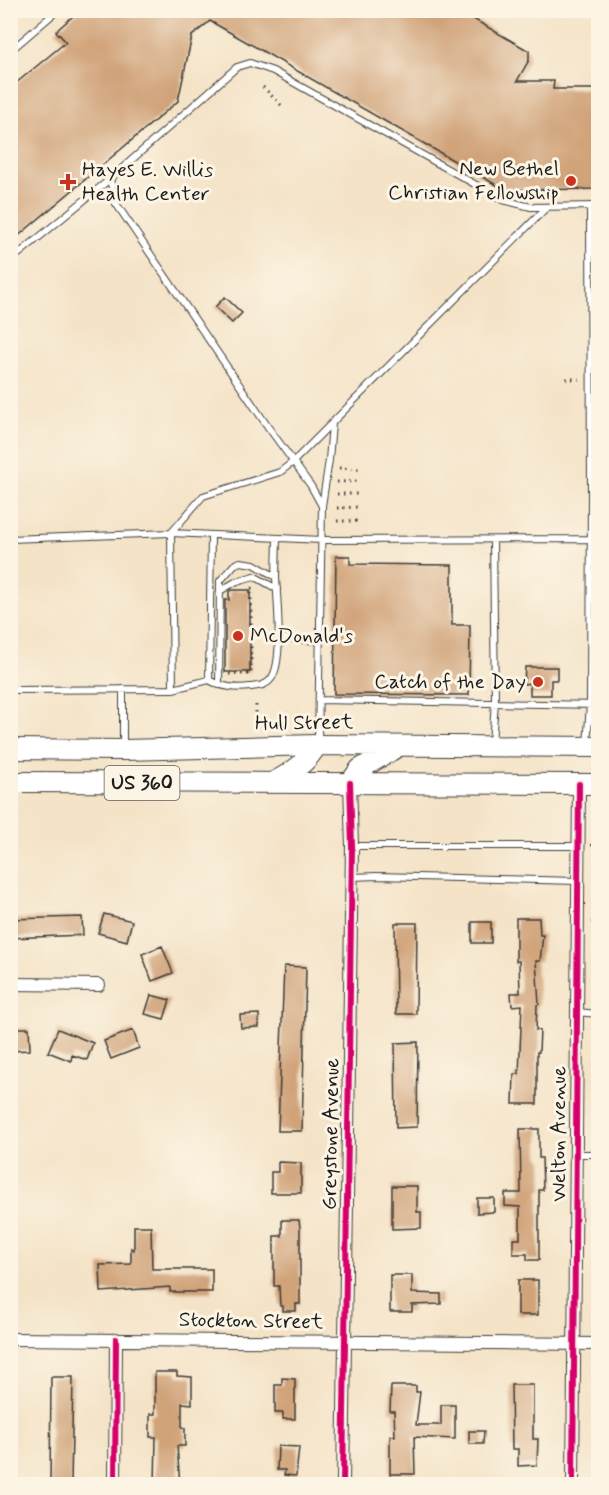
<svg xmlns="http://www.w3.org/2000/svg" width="609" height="1495" viewBox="0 0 609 1495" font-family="Mynerve,sans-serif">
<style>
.building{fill:#d0a379}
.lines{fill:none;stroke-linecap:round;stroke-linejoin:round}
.service-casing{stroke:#3c3a36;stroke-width:8}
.minor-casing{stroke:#3c3a36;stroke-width:14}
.primary-casing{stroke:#3c3a36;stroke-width:22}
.path{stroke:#3c3a36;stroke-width:3;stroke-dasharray:1.5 4.5;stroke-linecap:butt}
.service{stroke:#fff;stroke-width:6}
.minor{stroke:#fff;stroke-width:12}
.primary{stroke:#fff;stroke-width:20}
.cycleway-casing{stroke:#fcf5e5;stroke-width:10}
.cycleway{stroke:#d6006c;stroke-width:6}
.poi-dot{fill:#c8321e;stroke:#fcf5e5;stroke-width:2}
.labels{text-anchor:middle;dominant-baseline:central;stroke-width:6;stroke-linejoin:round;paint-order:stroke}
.shield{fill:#fcf5e5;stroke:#5f5d58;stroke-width:1.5}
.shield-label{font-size:20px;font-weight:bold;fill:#1c1c1c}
.poi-label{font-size:21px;fill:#1c1c1c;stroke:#fcf5e5;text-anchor:end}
.street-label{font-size:21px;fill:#1c1c1c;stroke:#fcf5e5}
</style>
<rect width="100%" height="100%" fill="#fcf5e5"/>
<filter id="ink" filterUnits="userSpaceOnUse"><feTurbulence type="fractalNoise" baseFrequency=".0167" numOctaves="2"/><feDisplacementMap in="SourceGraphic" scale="12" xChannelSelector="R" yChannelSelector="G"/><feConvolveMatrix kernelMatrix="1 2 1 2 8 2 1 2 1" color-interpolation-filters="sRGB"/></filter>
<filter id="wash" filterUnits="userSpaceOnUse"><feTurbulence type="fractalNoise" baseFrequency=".008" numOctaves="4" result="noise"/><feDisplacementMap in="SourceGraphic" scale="24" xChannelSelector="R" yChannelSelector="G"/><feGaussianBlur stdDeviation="1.35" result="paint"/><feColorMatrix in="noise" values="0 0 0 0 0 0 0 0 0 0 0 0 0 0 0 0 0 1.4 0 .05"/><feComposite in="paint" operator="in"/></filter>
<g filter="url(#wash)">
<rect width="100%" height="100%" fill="#f4e3c7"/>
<g id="blocks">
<path class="building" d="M80,10H458L529,51V60L517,81H554L553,89H598V189L505,190L210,21L192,36L178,101L10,243V88L66,42L56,31Z
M225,297L242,313L232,323L215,307Z
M336,556H350V564L452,565V625H470L469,695L334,694Z
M231,590H250V672H225V600H229V592Z
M525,667H557V680H551V695H530V683L524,684Z
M104,914L132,921L127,941L98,933Z
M82,917L83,935L10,938V919Z
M516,918H539L540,935H543L540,961H536L539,1004L537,1005L536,1030H540L539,1052H537V1104H513L514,1074H519L522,1005L512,1006L511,993H520L519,961H516Z
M472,922H491V943H472Z
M395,923H417L416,1014H396Z
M162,946L173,973L152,981L142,954Z
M284,966L306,967L302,1131H278Z
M151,995L170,1000L164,1019L145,1014Z
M259,1014V1027L241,1028L240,1015Z
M10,1028H29L30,1050L10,1051Z
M58,1029L93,1043L87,1060L72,1055L71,1061L48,1052Z
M133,1030L139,1048L111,1059L104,1041Z
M418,1042L417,1127L396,1128L395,1043Z
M520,1129H539V1158H542L543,1190H539V1260H527V1254H513V1239H520V1207L505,1206V1193H521Z
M278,1162L301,1163V1193H271V1172H278Z
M392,1186H417V1212H421V1228L392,1229Z
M477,1198H494V1212L477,1213Z
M282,1220H299L300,1228V1304H296V1311H283V1306H280L279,1286H274V1236H282Z
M134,1226H151L152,1269H212V1292H170V1287L101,1292L100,1265L131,1264V1248L134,1250Z
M390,1275H412V1293L441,1294V1304L412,1305V1312H390Z
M518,1280H538V1315H518Z
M155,1372H177V1376L192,1377V1404L182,1403V1428H185V1446H177L180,1485H155L156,1437H150V1414H155Z
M51,1377H73L71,1485H50Z
M282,1378L295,1379V1419H283V1413H275V1385H282Z
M511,1385H533V1439H538L537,1465L518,1466V1449H512Z
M391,1386H416V1392H420L416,1425H441V1405H455V1439L414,1437L415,1474H390V1436H395L394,1411H390Z
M469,1431H484L483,1444H469Z
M278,1446L299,1447L296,1476L284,1475L285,1470H277Z"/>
</g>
</g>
<g filter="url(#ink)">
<use href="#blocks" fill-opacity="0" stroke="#3c3a36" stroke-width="1.5"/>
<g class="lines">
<g class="service-casing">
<path id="service" d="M10,51L58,10
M10,261L110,179
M322,506L329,460L332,424
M211,535L209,680C221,687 237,689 250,687C258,686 266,686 271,679C284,663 277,600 276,577L254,564L240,562L234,565L220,581L219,685
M10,539L171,533L322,540L591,539
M276,577L277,538
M220,591L237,581L254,576L277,589
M279,638L320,641
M173,689L209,680
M10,690L173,689L171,533L203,496L280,472L293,462L547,207
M319,700L598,705
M318,742L322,506L311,486L268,427L115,202L110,179L237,67L250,63L273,71L503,200L531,207L598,206
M492,743L495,702L493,540
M587,745L590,704L591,496L590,206
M123,747V689
M353,846H577
M352,877L377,876L577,881
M577,1012L598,1014
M576,1154H593L598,1147"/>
</g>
<g class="minor-casing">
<path id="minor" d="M10,984L99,985
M10,1339L598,1344
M115,1484L116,1339
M343,1484L352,846L350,783
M573,1484L579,784"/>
</g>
<g class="primary-casing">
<path id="primary" d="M10,749L123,750L317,745L598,747
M10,782L598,784
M274,782C292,772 307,763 317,745
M350,783L360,769L399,746"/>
</g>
<path class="path" d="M263,87L282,106
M566,379H582
M339,468L359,469
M337,482L359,481
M337,494H358
M337,508L358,507
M337,521H358
M229,674H251V588L254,589
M256,705V715
M591,845L598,844
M591,922H598"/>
<use href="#service" class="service"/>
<use href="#minor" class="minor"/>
<use href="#primary" class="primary"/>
<g class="cycleway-casing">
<path id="cycleway" d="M115,1484L116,1339
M343,1484L352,846L350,783
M573,1484L579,784"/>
</g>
<use href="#cycleway" class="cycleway"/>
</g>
</g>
<g class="poi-dot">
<circle cx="571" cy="181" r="6"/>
<path d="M65 173h6v6h6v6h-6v6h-6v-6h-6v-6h6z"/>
<circle cx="238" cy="636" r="6"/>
<circle cx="538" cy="682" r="6"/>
</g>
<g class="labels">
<rect class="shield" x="104.5" y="766" width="75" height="34" rx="4.5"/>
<g class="shield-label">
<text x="142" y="783">US 360</text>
</g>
<g class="poi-label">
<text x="559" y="169">New Bethel<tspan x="559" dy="24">Christian Fellowship</tspan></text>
<text x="82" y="170" text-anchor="start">Hayes E. Willis<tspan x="82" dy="24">Health Center</tspan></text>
<text x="250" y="636" text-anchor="start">McDonald's</text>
<text x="526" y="682">Catch of the Day</text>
</g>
<g class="street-label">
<text transform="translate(304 723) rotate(-1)">Hull Street</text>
<text transform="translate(331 1134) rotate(-89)">Greystone Avenue</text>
<text transform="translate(559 1134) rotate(-90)">Welton Avenue</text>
<text transform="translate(251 1321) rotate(1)">Stockton Street</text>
</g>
</g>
<rect width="609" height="1495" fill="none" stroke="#fcf5e5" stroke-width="36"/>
</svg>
